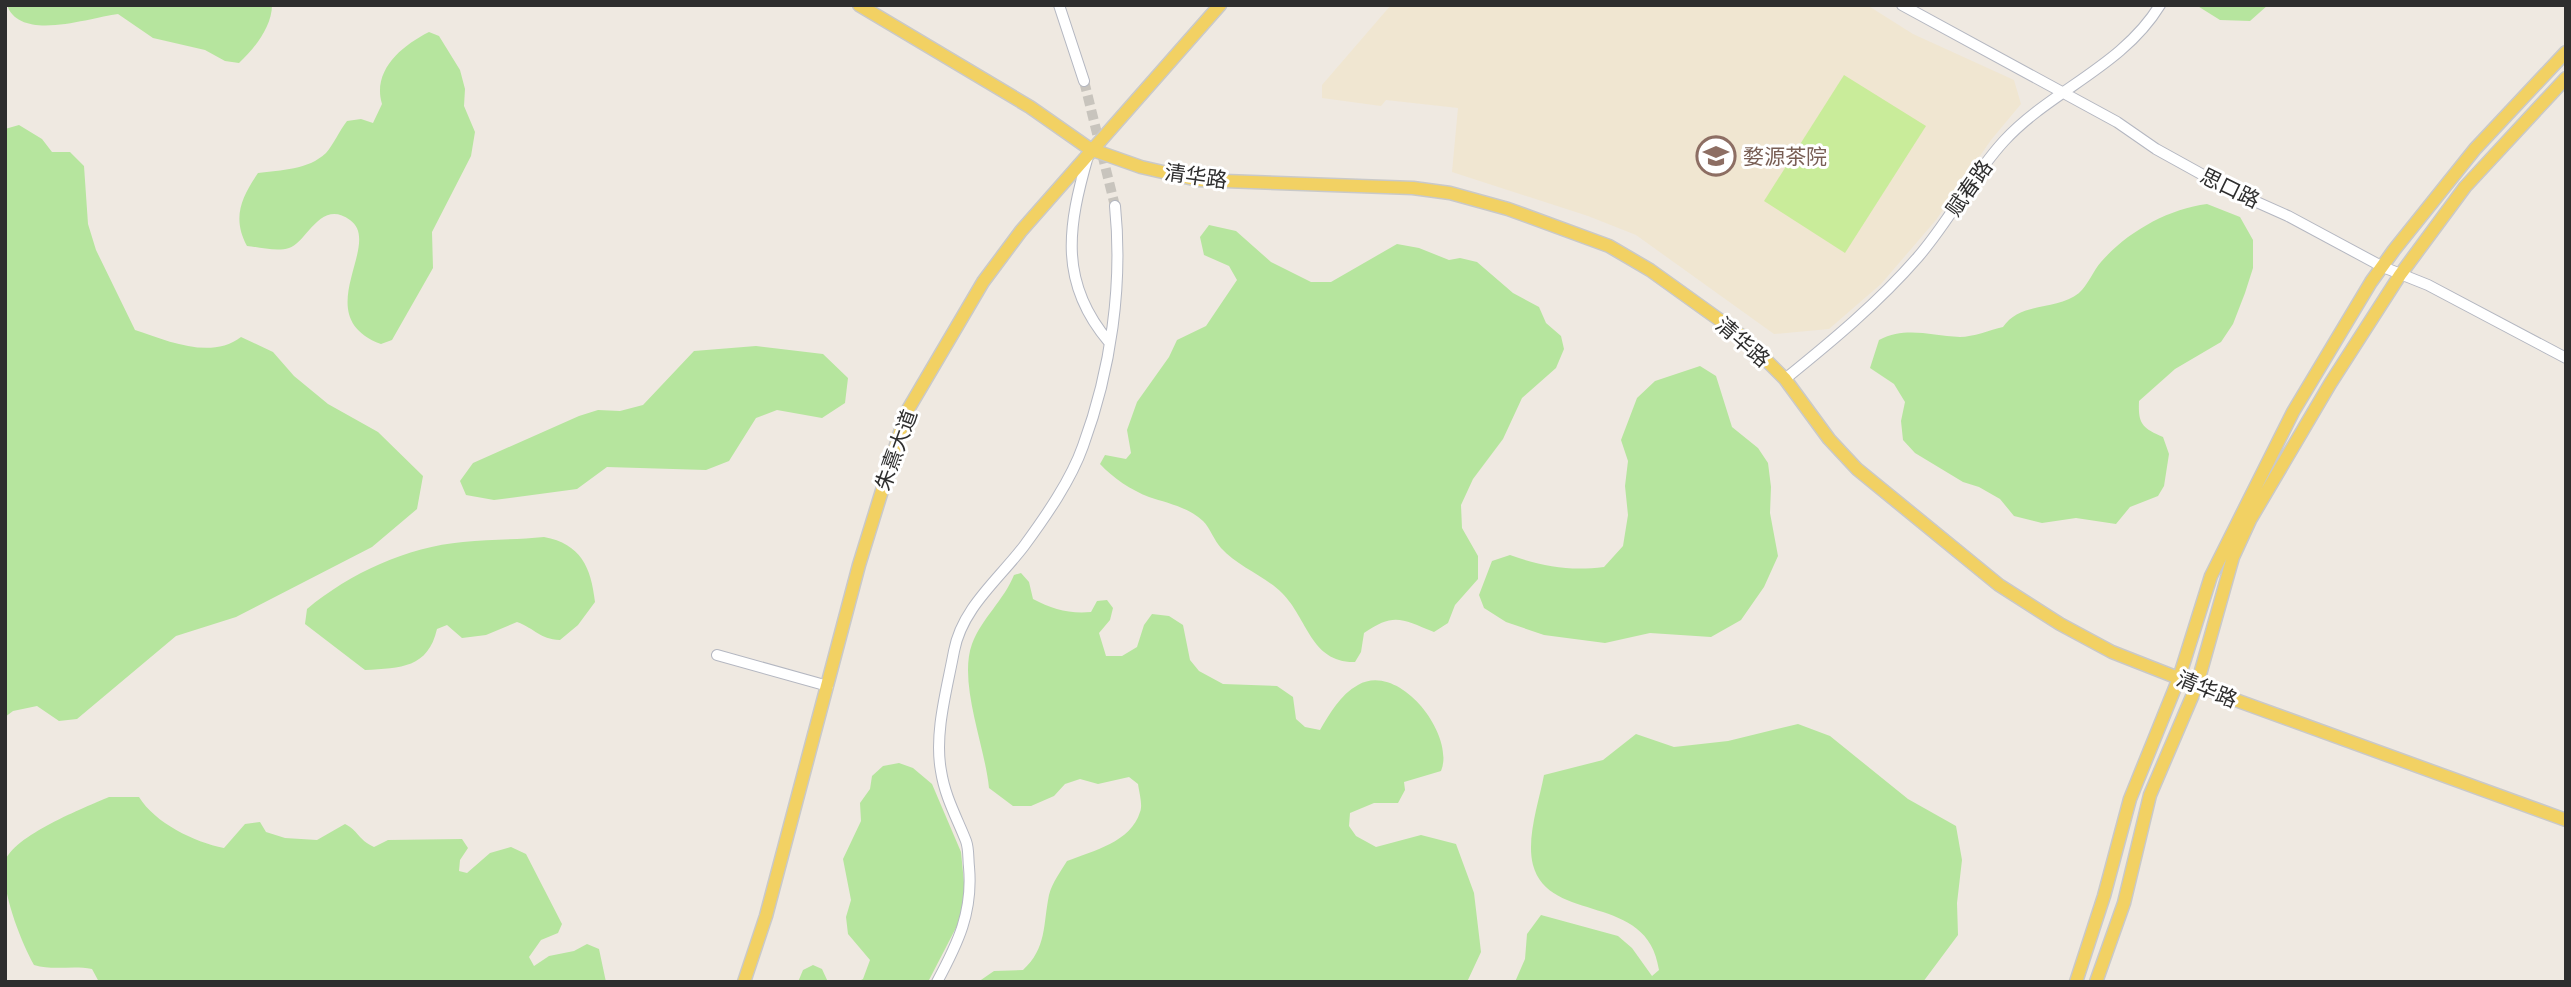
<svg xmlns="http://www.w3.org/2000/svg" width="2571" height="987" viewBox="0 0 2571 987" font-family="Figtree,'Noto Sans SC',sans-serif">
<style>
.education{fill:#f0e6d1}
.green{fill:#b6e59e}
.pitch{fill:#c9ec9a}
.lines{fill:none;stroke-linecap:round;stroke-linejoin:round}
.minor-tunnel{stroke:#c8c4bd;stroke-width:10;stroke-dasharray:10 5;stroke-linecap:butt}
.minor-casing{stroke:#b4b7c1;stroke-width:12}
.major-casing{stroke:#c9c9c9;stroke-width:15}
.minor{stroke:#fff;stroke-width:10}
.major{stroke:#f2d163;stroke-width:12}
.labels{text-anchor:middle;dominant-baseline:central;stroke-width:6;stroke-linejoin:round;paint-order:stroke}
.education-label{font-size:21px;fill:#785e54;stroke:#fff;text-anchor:start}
.street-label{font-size:21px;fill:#2e2e2e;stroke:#fff}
</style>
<rect width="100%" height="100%" fill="#efe9e1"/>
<path class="education" d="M1391,5H1867L1913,34L2014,80L2021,104L1991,140L1936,220L1881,284L1829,329L1774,334L1636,235L1588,216L1452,172L1458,108L1386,100L1381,106L1322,98V85Z"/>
<path class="green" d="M7,5H272C272,27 254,49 239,63L225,61L205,50L153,38L118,14C91,17 20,43 7,5Z
M2196,5H2268L2250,21L2220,20Z
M429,32L439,36L460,70L465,89L464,106L475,132L471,156L432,232L433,268L392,340L381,344C307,316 384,244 350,220C320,198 306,244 289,248C277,252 259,247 247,246C232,218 241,198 258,173C281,170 308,170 326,153C334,144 339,131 347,121L361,119L373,123L382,104C372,71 401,46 429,32Z
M19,125L42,139L52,152H70L84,166L88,224L96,250L135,330C168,341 211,360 241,337L273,352L294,376L328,404L378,432L423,476L417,509L372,547L236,617L176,636L77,719L59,721L37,706L13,711L5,717V129Z
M2207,204L2240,217L2253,240V268L2245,293L2233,324L2221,342L2175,369L2139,401C2138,424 2142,428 2163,437L2169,454L2164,486L2158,496L2130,507L2116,524L2076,518L2042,523L2014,516L2000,499L1979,487L1963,482L1915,453L1903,440L1901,421L1905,402L1894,384L1870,368L1879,340C1907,326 1930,336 1960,337C1973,337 1990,330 2003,327C2020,301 2057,311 2079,293C2088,285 2093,271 2101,262C2127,232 2168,209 2207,204Z
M1209,225L1236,231L1271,262L1311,282H1331L1397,244L1419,248L1449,260L1460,258L1477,262L1513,293L1539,307L1546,323L1561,336L1564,349L1556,368L1522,398L1503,439L1473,479L1461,505L1462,528L1478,556V579L1455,605L1448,623L1434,632C1402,619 1394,612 1364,633L1361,652L1355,662C1311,663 1308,619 1282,593C1264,575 1238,567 1221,548C1214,540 1210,528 1203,521C1188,507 1167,503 1149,497C1131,490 1113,478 1100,464L1105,455L1126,459L1131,453L1127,430L1137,402L1169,357L1177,340L1206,326L1237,280L1229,266L1204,255L1200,237Z
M756,346L823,354L848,378L845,403L822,418L777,410L756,418L729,461L706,470L607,467L577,489L494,500L466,495L460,481L473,463L579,416L598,410L620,411L643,405L694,351Z
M1700,366L1716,376L1732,427L1758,448L1768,463L1771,487L1770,513L1778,556L1764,587L1741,620L1711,637L1650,633L1605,643L1544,635L1506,622L1484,608L1479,595L1492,561L1510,555C1543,567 1570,571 1604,567L1623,546L1628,515L1625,486L1628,461L1621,440L1637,398L1655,381Z
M544,537C581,544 591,567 595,602L578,625L560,640C539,639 536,629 517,622L486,635L462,638L447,625L437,629C428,668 401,668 365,670L305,624L307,609C350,573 407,547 463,542C490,539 517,540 544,537Z
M1021,573L1029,582L1033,599C1052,609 1069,614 1091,612L1097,601L1107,600L1113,608L1110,620L1099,633L1106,656H1122L1137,647L1144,625L1152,614L1169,616L1183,625L1190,660L1199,671L1223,684L1277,686L1293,697L1296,719L1305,727L1320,730C1330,713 1340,695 1358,685C1399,661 1456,735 1441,771L1404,782L1405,790L1398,803H1374L1350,813L1349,826L1356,836L1376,847L1421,835L1456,844L1474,893L1481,952L1467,982H978L994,971L1023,970C1047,948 1043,924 1049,895C1052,883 1061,871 1067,861C1093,851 1131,842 1140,812C1143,805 1139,792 1138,784L1129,777L1098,784L1080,779L1065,784L1054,796L1031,806H1013L989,788C985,746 958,683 972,644C982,618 1004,600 1014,575Z
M1798,724L1830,736L1908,799L1956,826L1962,860L1957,903L1958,935L1923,982H1515L1525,959L1527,934L1541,915L1618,936L1632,948L1652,976L1659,970C1648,891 1549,925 1533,865C1526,838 1539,802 1544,775L1603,760L1636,734L1674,747L1728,741Z
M899,763L913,768L932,784L961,852L965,893L960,920L928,982H857L863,979L870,960L848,934L846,917L851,900L843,859L861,821L860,803L870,789L872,776L883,766Z
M109,797H139C155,823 194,842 224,848L245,824L260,822L266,832L285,838L317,840L345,824C358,830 357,839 374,847L388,840L462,839L468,848L460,860L459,871L467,873L490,853L511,847L526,854L562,924L558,933L541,940L529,957L534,966L549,956L574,951L587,944L599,949L606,982H99L92,969C72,965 54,971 34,965C21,942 0,889 5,862C12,836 86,807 109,797Z
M813,965L822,969L828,982H798L803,970Z"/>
<path class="pitch" d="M1844,75L1926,126L1845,253L1764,201Z"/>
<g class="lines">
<path class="minor-tunnel" d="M1084,81L1115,206"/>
<g class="minor-casing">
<path id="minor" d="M1059,5L1084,81
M1902,5L2117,122L2156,149L2232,191L2288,216L2383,267L2428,285L2566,358
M1088,156C1068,226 1058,282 1109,342
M1785,379C1832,341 1878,303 1918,257C1950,220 1971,177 2004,141C2051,90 2122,67 2160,5
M717,655L828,686
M937,982C958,943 973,912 969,867C968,859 969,849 966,841C957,818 945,797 941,771C934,733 947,689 954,651C962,608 999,579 1024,546C1046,516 1071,480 1083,446C1111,370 1123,285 1115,206"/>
</g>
<g class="major-casing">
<path id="major" d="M859,5L1030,107L1090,149L1141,167L1198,180L1413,188L1450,193L1508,209L1609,246L1650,270L1742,336L1785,379L1829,439L1857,469L1999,585L2060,624L2112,652L2219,694L2566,820
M744,982L766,916L859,565L906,413L983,282L1021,231L1220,5
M2076,982L2104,896L2130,799L2179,678L2211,576L2293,412L2371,282L2394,250L2475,149L2566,52
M2096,982L2124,903L2150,795L2197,685L2233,557L2250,520L2330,384L2400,275L2465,187L2566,78"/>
</g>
<use href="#minor" class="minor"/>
<use href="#major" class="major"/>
</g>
<defs>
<g id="university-ring" transform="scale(2.0125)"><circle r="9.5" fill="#fff" stroke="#8d6e63" stroke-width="1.5"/><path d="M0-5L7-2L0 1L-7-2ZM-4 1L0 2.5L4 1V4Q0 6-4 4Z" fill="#8d6e63"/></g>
</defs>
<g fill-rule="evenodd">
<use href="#university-ring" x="1716" y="156"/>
</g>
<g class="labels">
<g class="education-label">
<text x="1743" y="156">婺源茶院</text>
</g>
<g class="street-label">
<text transform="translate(1196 176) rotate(8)">清华路</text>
<text transform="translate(1969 188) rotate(-55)">赋春路</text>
<text transform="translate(2230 188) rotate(26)">思口路</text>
<text transform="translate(1743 342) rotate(41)">清华路</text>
<text transform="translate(896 450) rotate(-70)">朱熹大道</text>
<text transform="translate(2207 689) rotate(22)">清华路</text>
</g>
</g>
<rect width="2571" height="987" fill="none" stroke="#2e2e2e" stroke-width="14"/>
</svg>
